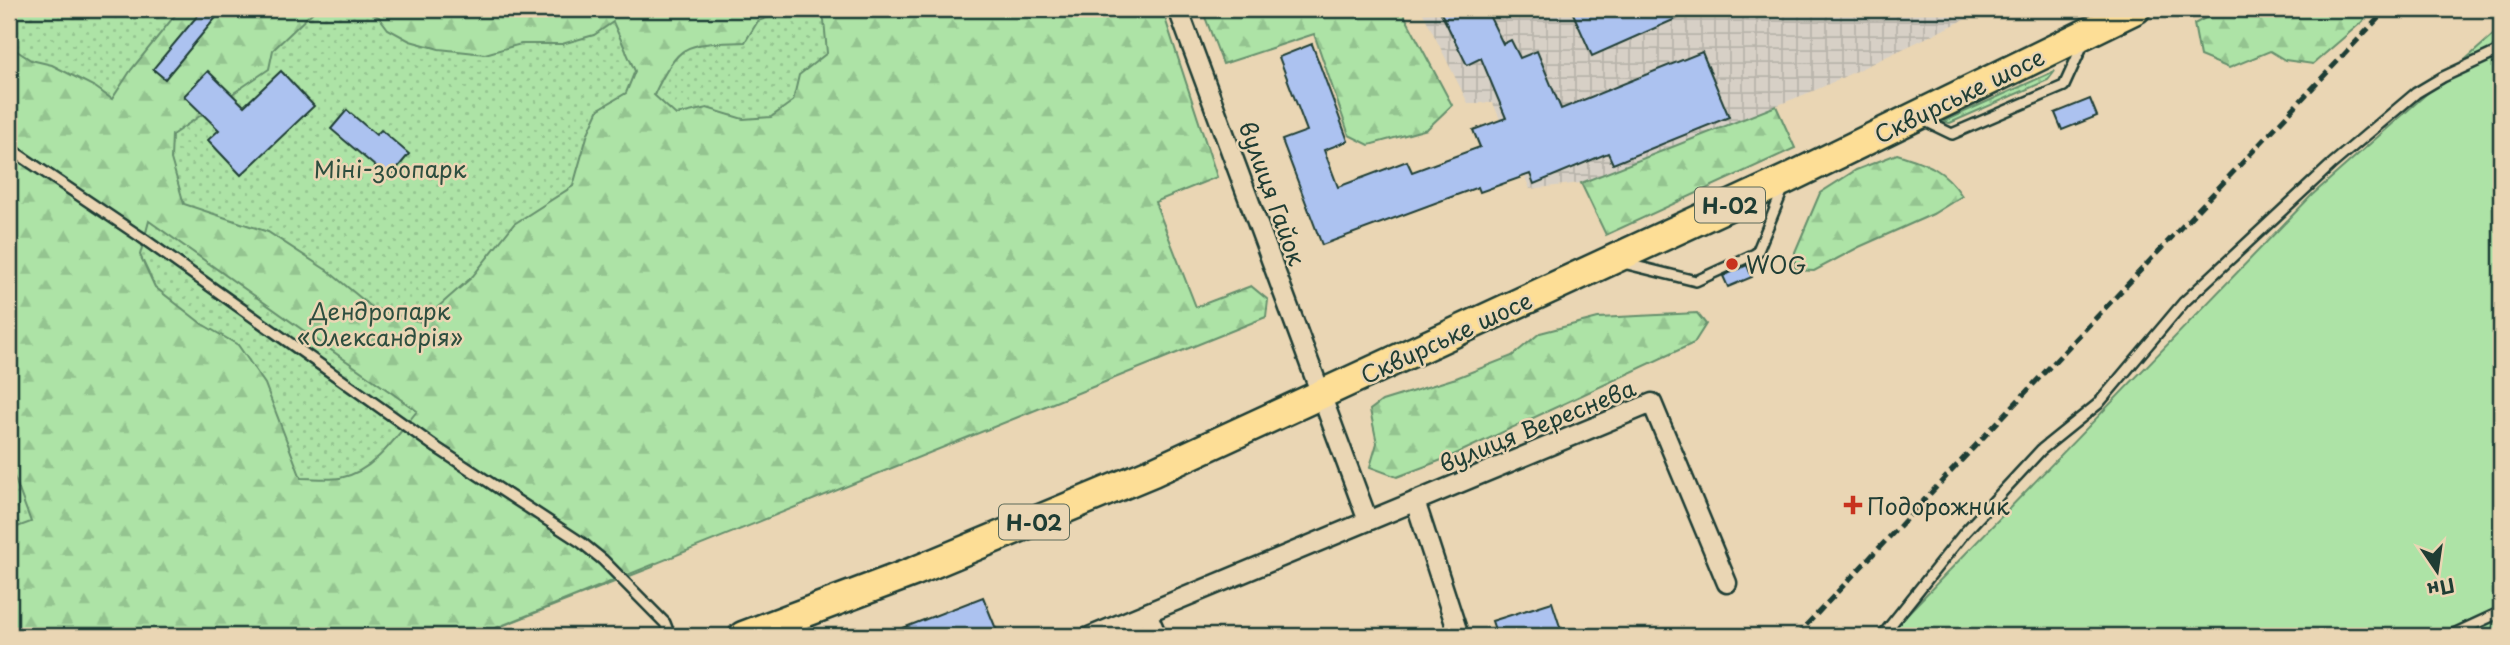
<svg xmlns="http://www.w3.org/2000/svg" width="2510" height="645" viewBox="0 0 2510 645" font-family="'Playpen Sans',sans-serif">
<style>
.industrial{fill:url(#industrial-grid)}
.grass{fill:url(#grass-dots);stroke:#66906d;stroke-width:2}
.forest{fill:url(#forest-firs);stroke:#66906d;stroke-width:2;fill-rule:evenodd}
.garden{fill:#ade3a6;stroke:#66906d;stroke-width:2}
.building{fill:#acc2f0;stroke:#1f3d34;stroke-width:2}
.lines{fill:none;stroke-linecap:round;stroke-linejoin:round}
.service-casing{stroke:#1f3d34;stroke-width:14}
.minor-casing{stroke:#1f3d34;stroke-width:23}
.primary-casing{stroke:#1f3d34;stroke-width:33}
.service{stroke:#ead6b4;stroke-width:9}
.minor{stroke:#ead6b4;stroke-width:18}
.primary{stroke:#fdde96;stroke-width:28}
.rail{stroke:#1f3d34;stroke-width:5;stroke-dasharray:10 5;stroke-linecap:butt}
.poi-dot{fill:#c8321e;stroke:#ead6b4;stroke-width:2.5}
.labels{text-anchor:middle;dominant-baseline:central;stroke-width:5;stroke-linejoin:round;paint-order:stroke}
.shield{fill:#ead6b4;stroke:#5c6b5a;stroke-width:2}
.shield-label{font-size:21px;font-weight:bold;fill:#1f3d34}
.street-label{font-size:23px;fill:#1f3d34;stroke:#ead6b4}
.park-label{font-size:23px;fill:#2d4e3f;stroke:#ead6b4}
.poi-label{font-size:23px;fill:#1f3d34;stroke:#ead6b4;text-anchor:start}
</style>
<defs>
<pattern id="industrial-grid" width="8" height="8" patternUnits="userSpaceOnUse" patternTransform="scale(1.75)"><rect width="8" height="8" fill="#d7d0c6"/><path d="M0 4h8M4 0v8" fill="none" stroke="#b8b4ab"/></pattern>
<pattern id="grass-dots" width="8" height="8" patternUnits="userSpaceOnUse" patternTransform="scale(1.75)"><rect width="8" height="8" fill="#ade3a6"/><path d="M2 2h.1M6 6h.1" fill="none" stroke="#94c490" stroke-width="1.8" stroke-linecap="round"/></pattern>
<pattern id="forest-firs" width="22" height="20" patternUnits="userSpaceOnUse" patternTransform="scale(1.75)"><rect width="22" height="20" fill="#ade3a6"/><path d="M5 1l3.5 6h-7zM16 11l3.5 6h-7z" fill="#94c490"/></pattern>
</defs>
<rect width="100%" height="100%" fill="#ead6b4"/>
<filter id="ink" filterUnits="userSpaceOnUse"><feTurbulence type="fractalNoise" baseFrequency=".0143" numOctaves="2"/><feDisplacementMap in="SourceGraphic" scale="14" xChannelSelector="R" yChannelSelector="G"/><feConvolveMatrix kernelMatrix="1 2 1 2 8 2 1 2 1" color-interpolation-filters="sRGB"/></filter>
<g filter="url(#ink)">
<path class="industrial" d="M1421,9H1987L1818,89L1591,180L1581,183L1530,189L1493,103H1468Z"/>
<path class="grass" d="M9,9H1020L653,567L476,636H9Z
M2055,71L2048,80L1950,123L1942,122Z"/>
<path class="forest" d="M180,9H316L273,50L269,69L172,135L171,159L184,204L268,232L328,271L373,308L421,322L472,277L514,224L573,186L588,133L599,109L626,93L635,71L613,22L594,35L562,44H521L485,54L439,49L410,41L388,29L379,17L363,9H785L786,11L758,21L745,42C729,43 699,41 685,50C672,57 660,82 654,95L676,115L707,108L743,119L771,117L793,101L799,75L827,53L824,20L816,9H1162L1217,177L1155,202L1196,307L1251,286L1268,300L1266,317L476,636H9V530L31,522L9,463V46L31,60L52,65L95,87L112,99L131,70ZM149,221L417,411C397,436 374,472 340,478C328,480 313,478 301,478L265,384L238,345L202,324L155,287L140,255Z
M1202,9H1401L1452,105L1427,129L1369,145L1349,135L1314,34L1223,64Z
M2222,9H2377L2313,64L2285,60L2270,51L2229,68L2200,56L2194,24Z
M1776,106L1795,148L1606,235L1581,183Z
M1897,154C1926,163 1945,169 1962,196L1933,214L1859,247L1814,271L1795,270V252L1820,193L1856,170Z
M1697,313L1706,324L1694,343L1447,458L1397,477L1370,467L1377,443L1370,410L1382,401L1456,378L1512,356L1540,333L1598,318Z"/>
<path class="garden" d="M2501,28V636H1886L2312,195Z"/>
<path class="building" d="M203,9H223L165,79L153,69Z
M1439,9H1486L1503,44L1511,40L1520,58L1537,51L1561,109L1702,52L1729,117L1613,164L1608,153L1534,184L1530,174L1480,192L1478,187L1322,245L1282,140L1307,131L1279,57L1312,44L1348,141L1324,150L1338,187L1407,161L1412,172L1480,147L1473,130L1506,118L1481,58L1467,65Z
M1571,9H1698L1592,56Z
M208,71L244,106L281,71L314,106L241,175L208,140L219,130L184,96Z
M2090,99L2097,116L2062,130L2055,113Z
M347,110L376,135L381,130L409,154L389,178L331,129Z
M1747,265L1752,277L1728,287L1723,276Z
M983,597L999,636H885V635Z
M1552,602L1563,636H1497L1492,621Z"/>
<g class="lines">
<g class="service-casing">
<path id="service" d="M1923,120L1952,134L2064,86L2084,42
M9,148L141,237L437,448L582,543L603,560L665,623L670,636
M1623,263L1696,281L1757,253L1784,187
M1882,636L1965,532L2041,450L2098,404L2184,302L2332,164L2416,93L2443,77L2501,50
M2449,636L2501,612"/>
</g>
<g class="minor-casing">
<path id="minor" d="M1178,9L1368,521
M1415,501L1459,636
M1147,613L1157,636
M1091,636L1652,403L1727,583"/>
</g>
<g class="primary-casing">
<path id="primary" d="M743,636L913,572L1153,472L1787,179L2136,9"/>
</g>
<use href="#service" class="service"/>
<use href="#minor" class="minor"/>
<use href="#primary" class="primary"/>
<path class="rail" d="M1796,636L2387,9"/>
</g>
</g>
<g class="poi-dot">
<circle cx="1732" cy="264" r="7"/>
<path d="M1849.5 494.5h7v7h7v7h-7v7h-7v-7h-7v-7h7z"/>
</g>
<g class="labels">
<g class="shield">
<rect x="1695" y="187.5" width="70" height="35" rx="5"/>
<rect x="999" y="504.5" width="70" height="35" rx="5"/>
</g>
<g class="shield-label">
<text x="1730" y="205">Н-02</text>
<text x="1034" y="522">Н-02</text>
</g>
<g class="street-label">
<text transform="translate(1959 95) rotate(-26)">Сквирське шосе</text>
<text transform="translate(1273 193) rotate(70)">вулиця Гайок</text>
<text transform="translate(1446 337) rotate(-25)">Сквирське шосе</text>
<text transform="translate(1537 425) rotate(-22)">вулиця Вереснева</text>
</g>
<g class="park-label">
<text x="390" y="168">Міні-зоопарк</text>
<text x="380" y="310">Дендропарк<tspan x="380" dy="26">«Олександрія»</tspan></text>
</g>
<g class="poi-label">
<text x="1746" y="264">WOG</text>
<text x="1867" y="505">Подорожник</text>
</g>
</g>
<rect width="2510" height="645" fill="none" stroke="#ead6b4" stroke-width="35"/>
<rect x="18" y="18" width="2475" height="610" fill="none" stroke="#1f3d34" stroke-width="2.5" filter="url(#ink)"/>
<g transform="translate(2437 571) rotate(167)" stroke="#ead6b4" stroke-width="5" paint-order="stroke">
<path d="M0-5L12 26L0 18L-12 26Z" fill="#1f3d34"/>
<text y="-10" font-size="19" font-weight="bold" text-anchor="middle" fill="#1f3d34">Пн</text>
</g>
</svg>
